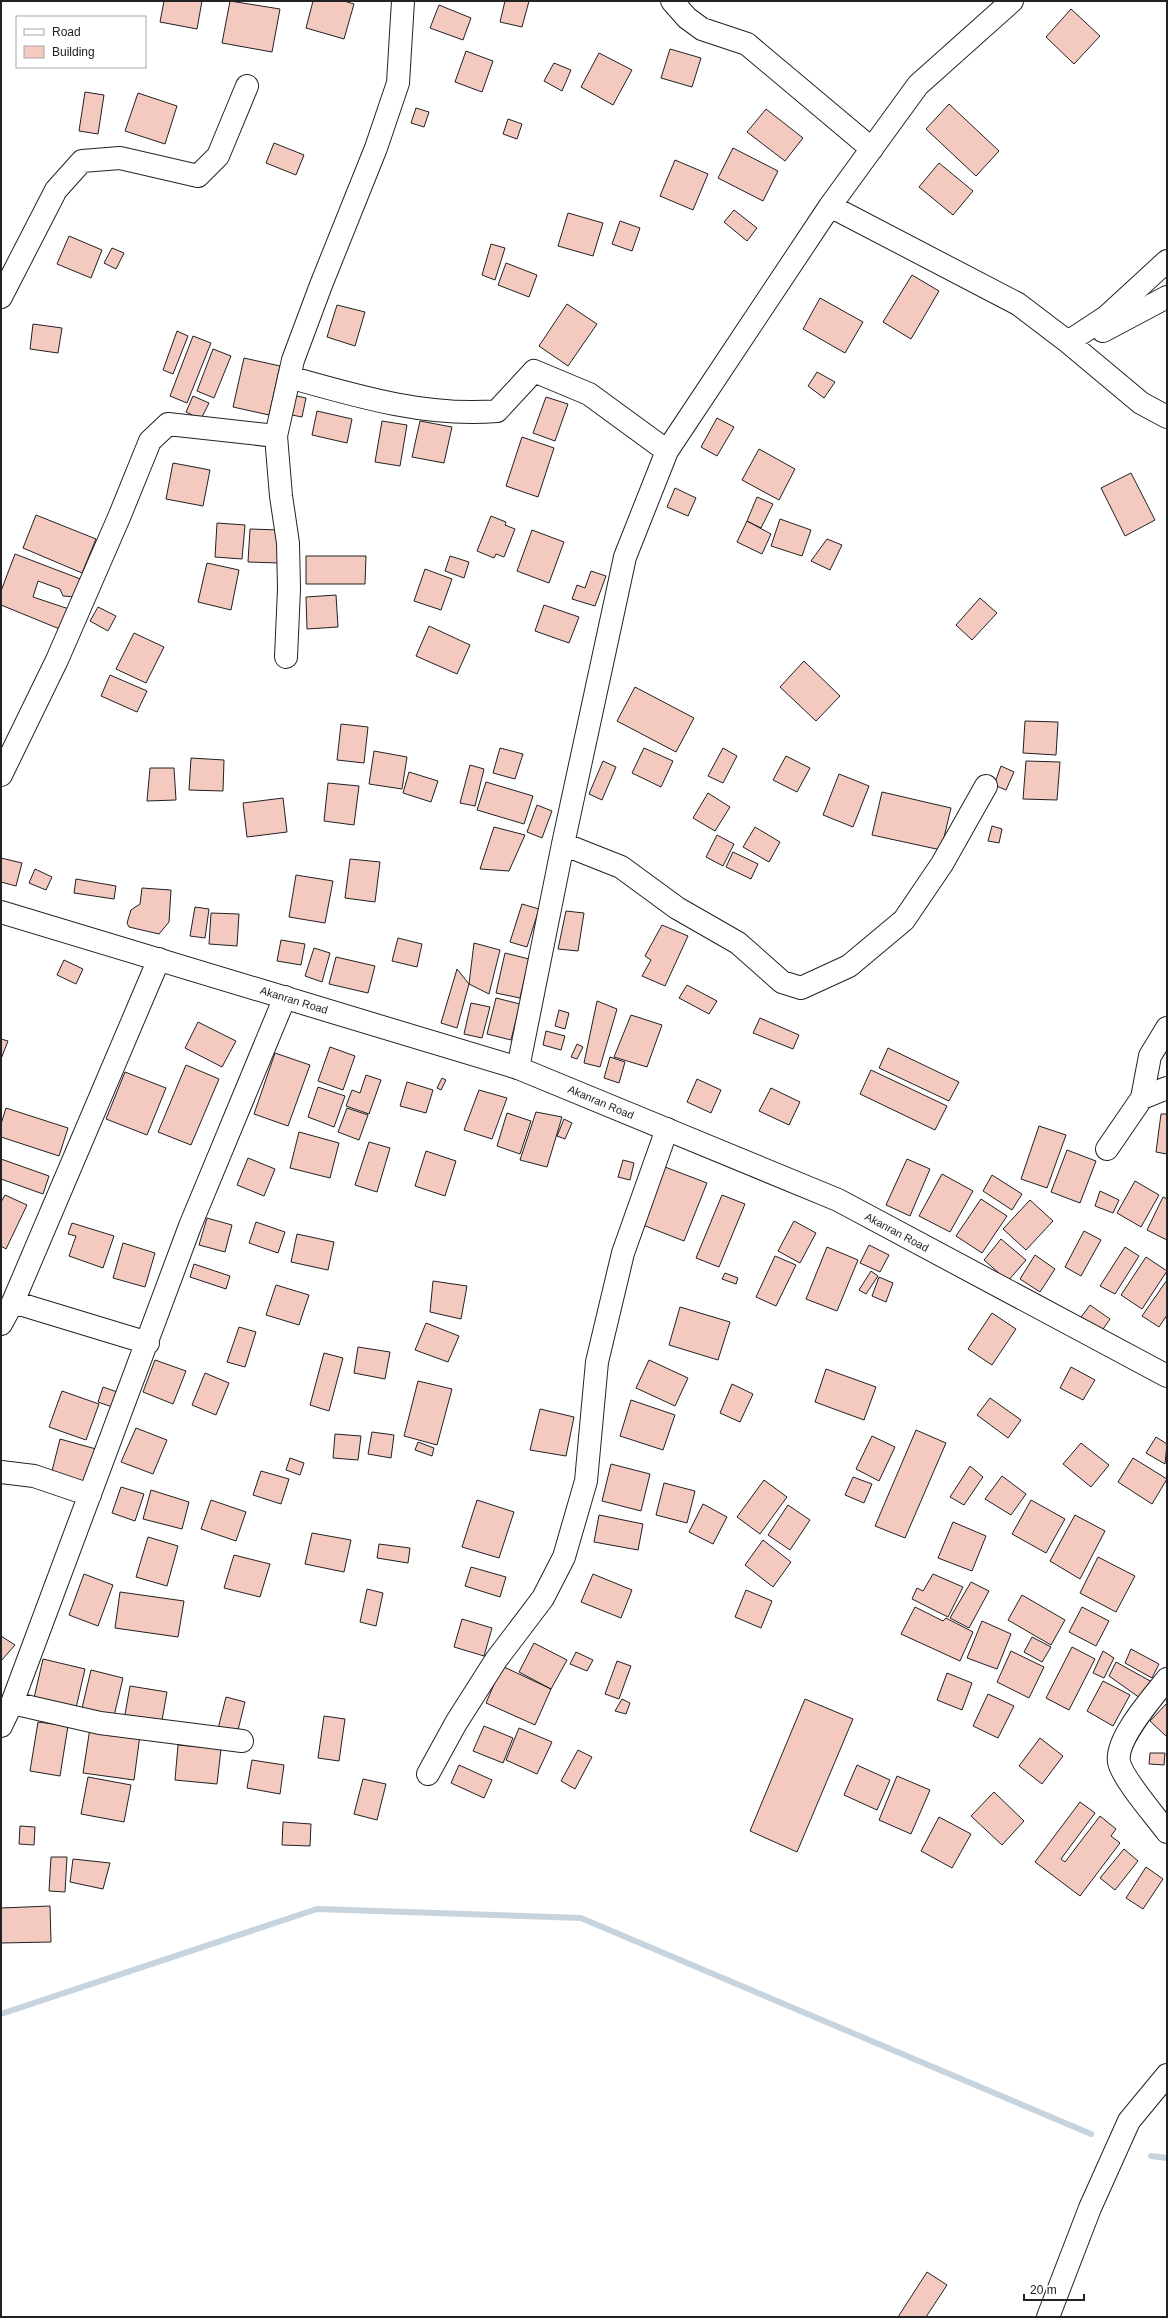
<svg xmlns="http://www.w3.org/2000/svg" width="1168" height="2318" viewBox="0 0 1168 2318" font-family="Helvetica,sans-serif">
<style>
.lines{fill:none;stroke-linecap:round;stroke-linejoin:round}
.stream{stroke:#c7d3dd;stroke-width:6}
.building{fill:#f3c9c0;stroke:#222}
.minor-casing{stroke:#222;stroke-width:24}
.major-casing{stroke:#222;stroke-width:24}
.minor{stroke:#fff;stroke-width:22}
.major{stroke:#fff;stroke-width:22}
.labels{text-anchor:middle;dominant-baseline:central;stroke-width:3;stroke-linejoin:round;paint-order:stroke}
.street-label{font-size:11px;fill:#222;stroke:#fff}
</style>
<rect width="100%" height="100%" fill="#fff"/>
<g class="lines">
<path class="stream" d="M1,2014L317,1909L581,1918L1091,2134
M1151,2156L1167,2158"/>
</g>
<path class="building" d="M164,1H202L197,29L160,22Z
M230,1L280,9L272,52L222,43Z
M313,1H344L354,4L344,39L306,28Z
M505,1H529L522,27L500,22Z
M439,5L471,18L463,40L430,28Z
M1071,9L1100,36L1074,64L1046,37Z
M670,49L701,58L692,87L661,78Z
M466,51L493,61L482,92L455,82Z
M599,53L632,70L613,105L581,87Z
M554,63L571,70L562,91L544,81Z
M85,92L104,95L98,134L79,131Z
M138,93L177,106L165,144L125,131Z
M949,104L999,151L976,176L926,129Z
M416,108L429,112L424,127L411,123Z
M766,109L803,138L785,161L747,132Z
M508,119L522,124L517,139L503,134Z
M274,143L304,155L296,175L266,163Z
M733,148L778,171L763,201L718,178Z
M675,160L708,174L693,210L660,196Z
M939,163L973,191L953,215L919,187Z
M734,210L757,228L747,241L724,222Z
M568,213L603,223L593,256L558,246Z
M620,221L640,228L632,251L612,244Z
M69,236L102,250L91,278L57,264Z
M491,244L505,248L495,280L482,275Z
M112,248L124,253L116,269L104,263Z
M506,263L537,275L529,297L498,285Z
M912,275L939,291L911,339L883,322Z
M820,298L863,322L845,353L803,329Z
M567,304L597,324L568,366L539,346Z
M337,305L365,312L355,346L327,337Z
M33,324L62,328L58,353L30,349Z
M177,331L188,336L173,374L163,370Z
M193,336L211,343L187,403L170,396Z
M213,349L231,356L214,398L197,391Z
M244,358L280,366L269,415L233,407Z
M817,372L835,382L824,398L808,386Z
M292,395L306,398L302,417L287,414Z
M193,396L209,403L201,419L186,412Z
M546,397L568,404L555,441L533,433Z
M317,411L352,419L347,443L312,435Z
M717,418L734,427L717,456L701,447Z
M382,421L407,425L400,466L375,462Z
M420,421L452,427L444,463L412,457Z
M522,437L554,448L538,497L506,486Z
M759,449L795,469L779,500L742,480Z
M173,463L210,470L203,506L166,499Z
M1131,473L1155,520L1125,536L1101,488Z
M675,488L696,498L688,516L667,507Z
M757,497L773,504L761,528L747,521Z
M36,515L96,539L82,573L23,548Z
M491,516L506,522L505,525L515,529L504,557L496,554L494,558L477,551Z
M780,519L811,530L802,556L771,546Z
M747,521L771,534L762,554L737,542Z
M217,523L245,525L242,559L215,557Z
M250,529L280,530L279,563L248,562Z
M532,530L564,542L549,583L517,571Z
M827,539L842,545L830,570L811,561Z
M15,554L83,580L76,597L63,596L60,589L38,581L33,597L69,609L62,630L1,605V591Z
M306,556H366L365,584H306Z
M450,556L469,562L464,578L445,571Z
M207,563L239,570L231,610L198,602Z
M425,569L452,579L441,610L414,601Z
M591,571L606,576L595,606L572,599L577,585L585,588Z
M336,595L338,627L307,629L306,597Z
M980,598L997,613L972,640L956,625Z
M544,605L579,617L569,643L535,631Z
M98,607L116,616L108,631L90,621Z
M429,626L470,645L457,674L416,656Z
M134,633L164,647L146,683L116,669Z
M804,661L840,696L816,721L780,687Z
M110,675L147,691L137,712L101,696Z
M635,687L694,718L676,752L617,721Z
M1025,721L1058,722L1056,755L1023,753Z
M341,724L368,727L364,763L337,760Z
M500,748L523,754L515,779L493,773Z
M644,748L673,761L661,787L632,773Z
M723,748L737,756L723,783L708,776Z
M374,751L407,757L402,789L369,784Z
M786,756L810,768L797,792L773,780Z
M191,758L224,760L223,791L189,790Z
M603,761L616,767L602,800L589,794Z
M1026,761L1060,762L1057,800L1023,799Z
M470,765L484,769L475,806L460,803Z
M1001,766L1014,772L1006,790L994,785Z
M150,768H174L176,800L147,801Z
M409,772L438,781L431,802L403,793Z
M839,774L869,786L853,827L823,815Z
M486,782L533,796L524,824L477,810Z
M328,783L359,786L354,825L324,821Z
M882,792L951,808L941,850L872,835Z
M708,793L730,807L715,831L693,818Z
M283,798L287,832L247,837L243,803Z
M537,805L552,811L542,838L527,832Z
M992,826L1002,829L999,843L988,841Z
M494,827L525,835L509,871L480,869Z
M755,827L780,842L769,862L743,847Z
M717,835L734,844L723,866L706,857Z
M733,852L758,864L751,879L726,867Z
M1,858L22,863L16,886L1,882Z
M350,859L380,862L375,902L345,898Z
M35,869L52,877L46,890L29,883Z
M296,875L333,881L325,923L289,917Z
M76,879L116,886L114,899L74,893Z
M142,888L171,890L169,922L159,934L129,927L127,923L131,910L140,904Z
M522,904L539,909L527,947L510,942Z
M195,907L209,909L205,938L190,936Z
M566,911L584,913L578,951L558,949Z
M211,913L239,914L237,946L209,944Z
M662,925L688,936L665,986L642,976L651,960L645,956Z
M398,938L422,944L417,967L392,961Z
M281,940L305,944L301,965L277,961Z
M474,943L500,950L489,994L469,984Z
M314,948L330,953L322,982L305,976Z
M505,953L529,959L520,998L496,993Z
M336,957L375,966L368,993L329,984Z
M64,960L83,969L76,984L57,975Z
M457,969L469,984L457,1028L441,1023Z
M687,985L717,1001L709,1014L679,998Z
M496,998L520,1004L511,1040L487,1034Z
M597,1001L617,1009L600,1067L584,1063Z
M471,1003L490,1007L482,1038L464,1034Z
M559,1010L569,1013L565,1029L555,1026Z
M631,1015L662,1025L647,1067L614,1057Z
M760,1018L799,1035L793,1049L753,1033Z
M198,1022L236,1041L222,1067L185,1048Z
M546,1031L565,1036L561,1050L543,1045Z
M1,1039L8,1041L1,1059Z
M577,1044L583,1047L577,1059L571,1057Z
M330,1047L355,1056L343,1090L318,1081Z
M888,1048L959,1082L949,1101L879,1068Z
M275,1053L310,1065L288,1126L254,1114Z
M610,1057L625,1062L619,1083L604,1078Z
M186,1065L219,1079L191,1145L158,1132Z
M871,1070L947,1106L935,1130L860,1094Z
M125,1072L166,1088L147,1135L106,1119Z
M366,1075L381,1080L369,1114L346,1106L352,1090L360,1093Z
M442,1078L446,1080L441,1090L437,1088Z
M697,1079L721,1090L711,1113L687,1102Z
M407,1082L433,1090L426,1113L400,1106Z
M318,1087L345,1096L334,1127L308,1117Z
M771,1088L800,1102L789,1125L759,1111Z
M479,1090L507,1098L492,1139L464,1130Z
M6,1108L68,1128L59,1156L1,1137V1124Z
M347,1108L368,1115L359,1140L338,1132Z
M536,1112L562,1117L547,1167L520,1160Z
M507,1113L531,1121L520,1154L497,1146Z
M1161,1114H1167V1154L1156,1152Z
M564,1119L572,1123L565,1139L557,1136Z
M1039,1126L1066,1135L1047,1188L1021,1179Z
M299,1132L339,1143L330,1178L290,1168Z
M369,1142L390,1148L377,1192L355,1185Z
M1067,1150L1096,1161L1080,1203L1051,1192Z
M426,1151L456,1161L445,1196L415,1186Z
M248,1158L275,1169L264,1196L237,1185Z
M1,1159L49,1176L43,1194L1,1179Z
M907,1159L930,1169L910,1216L886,1205Z
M623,1160L634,1163L630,1180L618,1177Z
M665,1167L707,1183L684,1241L643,1225Z
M942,1174L973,1191L950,1232L919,1216Z
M992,1175L1022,1194L1012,1210L983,1191Z
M1135,1181L1159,1195L1141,1227L1117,1213Z
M1100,1191L1119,1200L1113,1213L1095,1206Z
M5,1195L27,1205L6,1249L1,1246V1202Z
M722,1195L745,1204L719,1267L696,1258Z
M1163,1197L1167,1199V1240L1147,1230Z
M981,1199L1007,1216L982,1253L956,1236Z
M1030,1200L1053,1221L1026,1250L1003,1229Z
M207,1218L232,1225L225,1252L199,1245Z
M794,1221L816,1233L800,1263L778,1251Z
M256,1222L285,1232L278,1253L249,1243Z
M72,1223L114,1236L103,1268L69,1256L76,1236L68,1234Z
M1084,1231L1101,1240L1081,1276L1065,1267Z
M297,1234L334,1242L328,1270L291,1262Z
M1001,1239L1026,1260L1008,1281L984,1260Z
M123,1243L155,1253L145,1287L113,1278Z
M869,1245L889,1255L880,1272L860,1263Z
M827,1247L858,1260L837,1311L806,1299Z
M1125,1247L1139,1256L1115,1294L1100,1286Z
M1035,1255L1055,1269L1040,1292L1020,1279Z
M775,1256L796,1265L776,1306L756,1297Z
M1146,1257L1167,1271L1142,1309L1121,1295Z
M194,1264L230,1276L226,1289L190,1277Z
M871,1271L878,1276L866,1294L859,1290Z
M725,1273L738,1278L736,1284L722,1279Z
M879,1277L893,1283L886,1302L872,1296Z
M1167,1280V1315L1159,1327L1142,1316Z
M433,1281L467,1286L461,1319L430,1312Z
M276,1285L309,1295L299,1325L266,1315Z
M1090,1305L1110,1319L1099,1335L1079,1320Z
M680,1307L730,1322L718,1360L669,1345Z
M992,1313L1016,1329L992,1365L968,1349Z
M426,1323L459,1336L448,1362L415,1350Z
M239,1327L256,1332L245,1367L227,1362Z
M358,1347L390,1352L385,1379L354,1373Z
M324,1353L343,1358L329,1411L310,1405Z
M155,1360L186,1371L173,1404L143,1392Z
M649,1360L688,1378L675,1406L636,1388Z
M1071,1367L1095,1380L1083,1400L1060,1388Z
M826,1369L876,1387L864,1420L815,1402Z
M205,1373L229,1383L216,1415L192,1405Z
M418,1381L452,1389L437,1445L404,1436Z
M732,1384L753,1394L740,1422L720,1413Z
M103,1387L120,1393L115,1408L98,1402Z
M62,1391L99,1404L86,1440L49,1427Z
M990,1398L1021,1420L1008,1438L977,1415Z
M631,1400L675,1415L663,1450L620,1436Z
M540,1409L574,1417L566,1456L530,1450Z
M136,1428L167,1440L153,1474L121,1462Z
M916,1430L946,1443L905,1538L875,1526Z
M372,1432L394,1435L391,1458L368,1454Z
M335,1434L361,1436L358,1460L333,1458Z
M872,1436L895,1447L879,1481L856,1469Z
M1156,1437L1167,1444L1165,1464L1146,1453Z
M60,1439L96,1449L86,1484L51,1475Z
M418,1442L434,1448L432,1456L415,1450Z
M1081,1443L1109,1465L1091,1487L1063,1464Z
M290,1458L304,1463L300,1475L286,1470Z
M1133,1458L1167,1479L1152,1504L1118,1482Z
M611,1464L650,1474L641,1511L602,1501Z
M970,1466L983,1477L964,1505L950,1497Z
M261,1471L289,1479L281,1504L253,1495Z
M1002,1476L1026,1494L1011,1515L985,1499Z
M853,1477L872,1484L864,1503L845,1495Z
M764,1480L787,1497L760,1534L737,1517Z
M664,1483L695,1491L687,1523L656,1515Z
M121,1487L144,1494L135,1521L112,1513Z
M151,1490L189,1502L182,1529L143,1519Z
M211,1500L246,1512L236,1541L201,1529Z
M477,1500L514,1512L499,1558L462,1547Z
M1031,1500L1065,1519L1046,1553L1012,1534Z
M703,1504L727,1517L713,1544L689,1532Z
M788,1505L810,1520L790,1550L768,1535Z
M599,1515L643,1524L638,1550L594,1542Z
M1075,1515L1105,1531L1080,1579L1050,1561Z
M953,1522L986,1536L972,1571L938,1558Z
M312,1533L351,1540L344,1572L305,1564Z
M148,1537L178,1546L167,1586L136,1577Z
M763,1540L791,1562L773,1587L745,1565Z
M379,1544L410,1548L408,1563L377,1558Z
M234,1555L270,1564L260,1597L224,1588Z
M1098,1557L1135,1576L1116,1612L1080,1593Z
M471,1567L506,1577L500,1597L465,1586Z
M84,1574L113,1585L98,1626L69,1615Z
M593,1574L632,1590L621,1618L581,1602Z
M933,1574L963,1587L948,1617L912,1599L917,1588L923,1591Z
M971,1582L989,1591L969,1628L950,1618Z
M367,1589L383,1593L376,1626L360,1622Z
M746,1590L772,1601L761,1628L735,1617Z
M120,1592L184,1601L178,1637L115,1628Z
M1022,1595L1065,1620L1051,1645L1008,1620Z
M915,1607L943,1621L946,1618L973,1632L960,1661L901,1634Z
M1082,1607L1109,1621L1096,1646L1069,1632Z
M462,1619L492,1628L484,1656L454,1647Z
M982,1621L1011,1634L997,1669L967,1658Z
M1,1636L15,1645L1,1661Z
M1032,1637L1051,1647L1042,1662L1024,1652Z
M534,1643L567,1660L551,1689L519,1672Z
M1072,1647L1095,1659L1069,1710L1046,1698Z
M1131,1649L1159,1664L1152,1678L1125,1663Z
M1011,1651L1044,1667L1029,1698L997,1682Z
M1103,1651L1114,1658L1104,1678L1093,1673Z
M576,1652L593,1660L587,1671L570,1664Z
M43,1659L85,1669L76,1708L34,1698Z
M617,1661L631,1666L619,1699L605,1694Z
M1116,1662L1152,1682L1140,1698L1109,1676Z
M502,1666L551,1689L535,1725L486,1703Z
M91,1670L123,1678L114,1716L82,1708Z
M947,1673L972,1683L962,1710L937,1700Z
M1103,1681L1130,1695L1113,1726L1087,1711Z
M130,1686L167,1692L161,1726L124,1720Z
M988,1694L1014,1706L998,1738L973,1726Z
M226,1697L245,1702L237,1734L218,1729Z
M622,1699L630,1703L626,1714L615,1711Z
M805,1699L853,1719L797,1852L750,1831Z
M1167,1703V1737L1150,1721Z
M324,1716L345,1719L339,1761L318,1758Z
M38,1722L68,1726L60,1776L30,1771Z
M484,1726L513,1738L503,1763L473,1751Z
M90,1728L140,1735L134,1780L83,1773Z
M519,1728L552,1742L537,1774L506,1760Z
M1040,1738L1063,1756L1042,1784L1019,1766Z
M178,1745L221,1749L217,1784L175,1780Z
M578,1750L592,1757L575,1789L561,1781Z
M1150,1753H1165L1164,1765L1149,1764Z
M252,1760L284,1765L280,1794L247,1788Z
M459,1765L492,1780L484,1798L451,1783Z
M857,1765L890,1780L877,1810L844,1795Z
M897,1776L930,1790L911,1834L879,1820Z
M88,1777L131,1785L124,1822L81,1814Z
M363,1779L386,1784L377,1820L354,1814Z
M994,1792L1024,1821L1002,1845L971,1816Z
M1080,1802L1095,1813L1061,1859L1065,1862L1100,1816L1116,1829L1111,1836L1120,1843L1080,1896L1035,1862Z
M939,1817L971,1834L952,1868L921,1851Z
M283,1822L311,1824L310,1846L282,1845Z
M20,1826L35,1827L34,1845L19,1844Z
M1124,1849L1138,1861L1115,1890L1100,1878Z
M51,1857H67L65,1892L49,1891Z
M73,1859L110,1863L103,1889L70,1882Z
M1146,1867L1163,1879L1143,1909L1126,1898Z
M50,1906L51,1942L1,1943V1908Z
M927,2272L947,2285L926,2317H898Z"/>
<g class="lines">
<g class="minor-casing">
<path id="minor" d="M672,1L687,18L702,29L747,44L872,149
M830,206L1018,304L1068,342L1141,403L1167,417
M1,297L56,190L82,161L120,158L198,176L218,156L247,86
M1103,331L1167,297
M1068,342L1106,317L1167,261
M289,377C356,396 426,417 497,411L534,371L589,394L667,451
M286,657L289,589L288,543L281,496L276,436L293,360L321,285L376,148L398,83L403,1
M1,775L57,660L120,515L150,441L168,424L276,436
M563,844L621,867L677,908L738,943L782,982L801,988L849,966L904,920L942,864L986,786
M518,1068L563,844L625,557L667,451L830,206L918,85L1012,1
M1142,1098L1167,1088
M1107,1149L1142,1098L1150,1056L1167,1028
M13,1302L148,1343
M1,1324L13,1302L159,959
M1,1472L34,1476L90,1495
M1167,1679C1153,1697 1115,1739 1119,1762C1122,1778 1156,1817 1167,1832
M12,1703L100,1723L242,1741
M1,1726L12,1703L190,1226L285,997
M428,1774L456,1723L496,1660L543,1598L564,1557L586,1481L597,1362L623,1253L667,1129
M1048,2317L1090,2208L1129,2121L1167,2075"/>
</g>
<g class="major-casing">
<path id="major" d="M1,912L518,1068L838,1200L1167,1376"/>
</g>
<use href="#minor" class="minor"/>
<use href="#major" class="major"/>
</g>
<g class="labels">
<g class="street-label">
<text transform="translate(294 1000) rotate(17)">Akanran Road</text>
<text transform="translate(601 1102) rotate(23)">Akanran Road</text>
<text transform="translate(897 1232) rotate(28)">Akanran Road</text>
</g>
</g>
<rect width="1168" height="2318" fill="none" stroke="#222222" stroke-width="4"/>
<rect x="16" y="16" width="130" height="52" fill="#ffffff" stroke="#a7a7a7"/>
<rect x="24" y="29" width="20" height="6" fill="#ffffff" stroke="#a7a7a7"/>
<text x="52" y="36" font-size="12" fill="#222222">Road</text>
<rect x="24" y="46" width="20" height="12" fill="#f3c9c0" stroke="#a7a7a7"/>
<text x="52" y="56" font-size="12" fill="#222222">Building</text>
<path d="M1024 2294v6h60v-6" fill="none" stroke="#222222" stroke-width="2"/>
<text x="1030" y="2294" font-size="12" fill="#222222" stroke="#ffffff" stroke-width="3" paint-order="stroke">20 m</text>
</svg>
